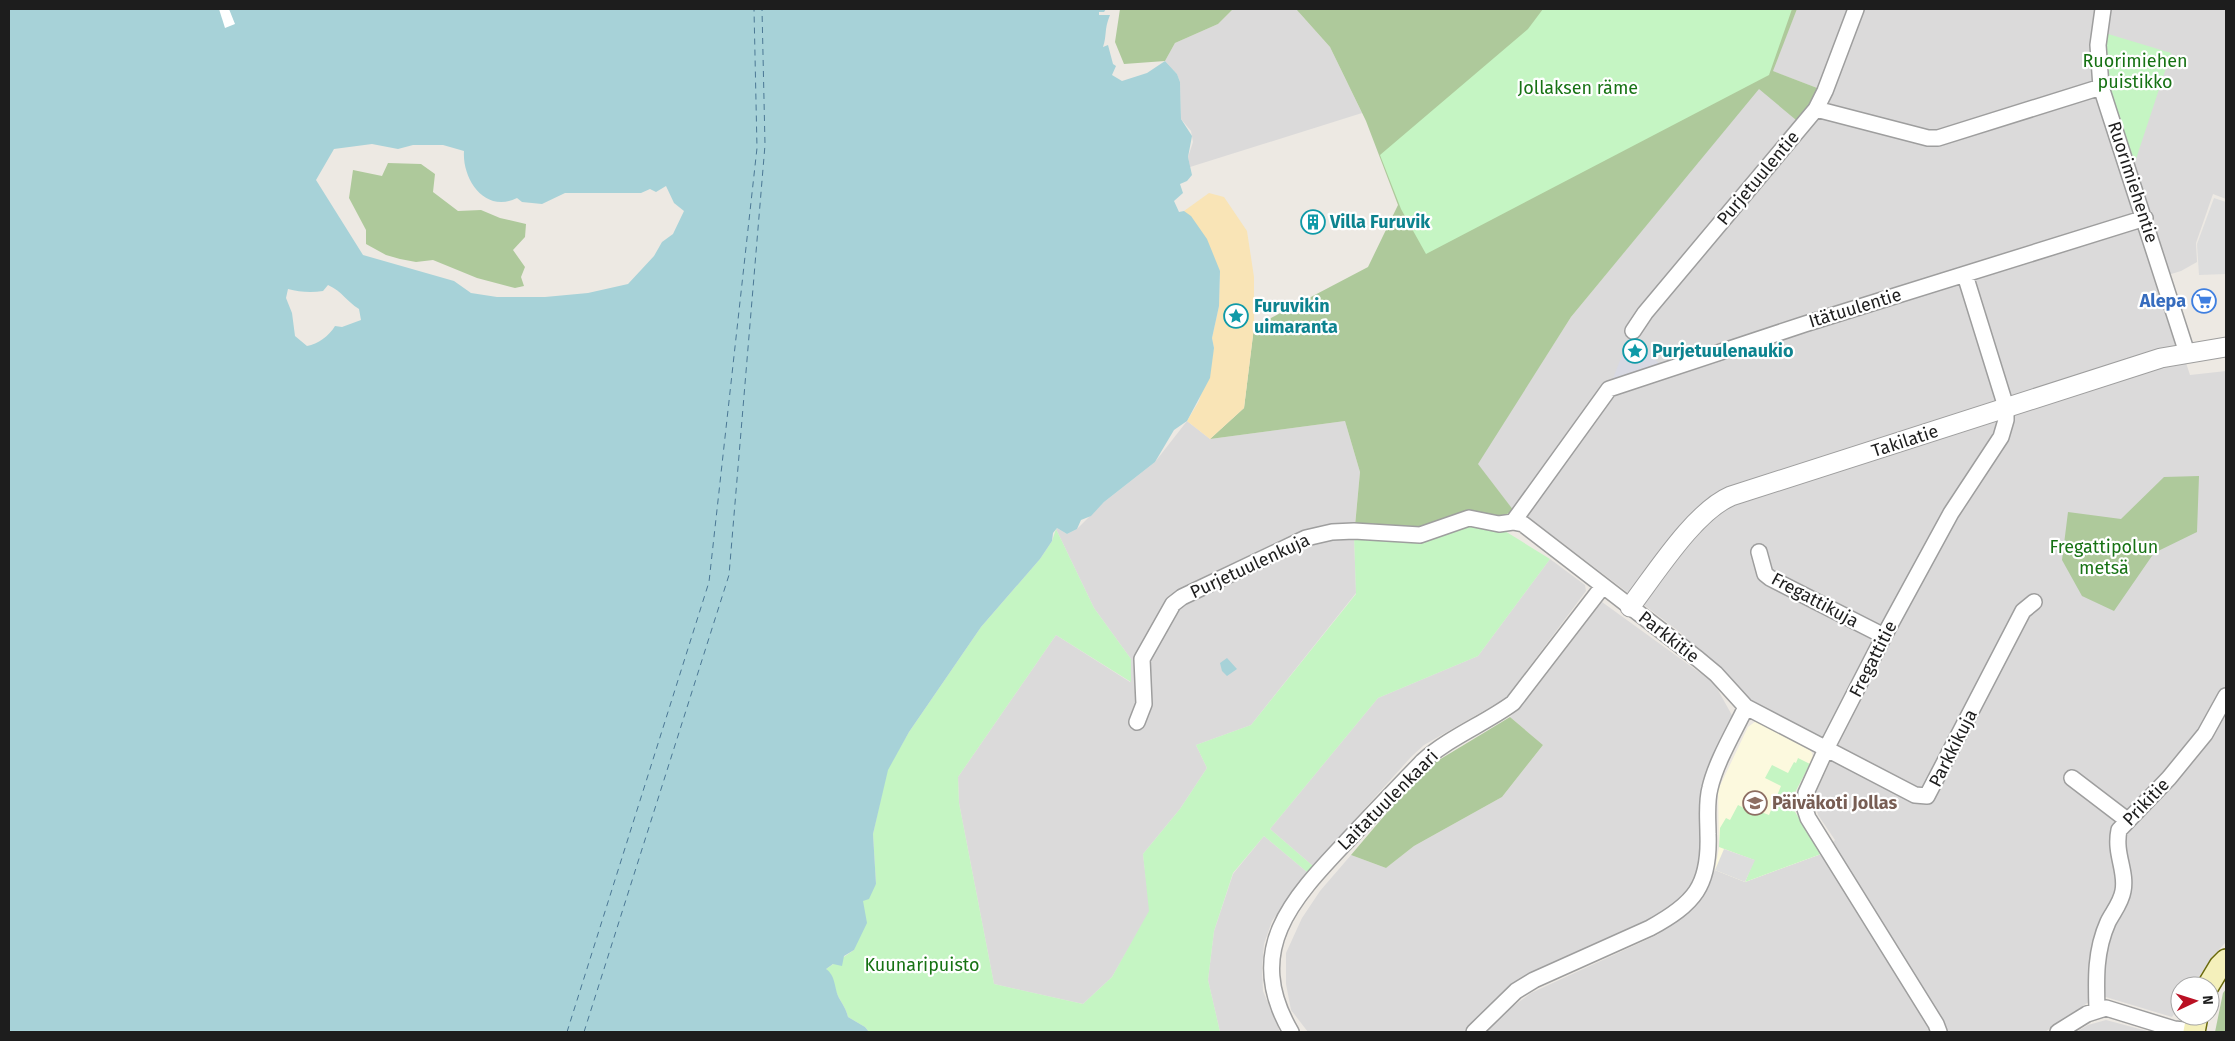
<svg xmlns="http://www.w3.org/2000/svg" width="2235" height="1041" viewBox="0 0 2235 1041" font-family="'Fira Sans',sans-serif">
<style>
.residential{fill:#dbdada}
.education{fill:#fcf9de}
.forest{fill:#aec99b}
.sand{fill:#f9e4b6}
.park{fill:#c5f5c3}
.parking{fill:#ddd}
.plaza{fill:#d8d9e3}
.water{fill:#a7d2d8;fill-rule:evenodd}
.pier{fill:#fff}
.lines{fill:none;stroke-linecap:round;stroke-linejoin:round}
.ferry{stroke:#4b7895;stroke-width:1;stroke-dasharray:6 5;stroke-linecap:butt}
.minor-casing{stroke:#9e9e9e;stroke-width:18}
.tertiary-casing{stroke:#9e9e9e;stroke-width:21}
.secondary-casing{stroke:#6a6a0d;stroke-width:24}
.minor{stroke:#fff;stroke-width:15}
.tertiary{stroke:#fff;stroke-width:19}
.secondary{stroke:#f4f0bb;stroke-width:21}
.labels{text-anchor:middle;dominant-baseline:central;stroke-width:4.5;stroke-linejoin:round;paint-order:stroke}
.park-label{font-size:18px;fill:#177214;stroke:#fff}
.street-label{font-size:18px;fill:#1d1d1d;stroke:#fff}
.culture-label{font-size:18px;font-weight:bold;fill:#0d838f;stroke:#fff;text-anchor:start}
.shop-label{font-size:18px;font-weight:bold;fill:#366cbe;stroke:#fff;text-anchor:end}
.education-label{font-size:18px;font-weight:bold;fill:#785e54;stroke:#fff;text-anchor:start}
</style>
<rect width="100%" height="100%" fill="#ede9e3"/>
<path class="residential" d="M1233,9H1296L1330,47L1362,113L1190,167L1188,157L1193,142L1191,131L1181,119L1180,82L1177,74L1165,61L1175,43L1218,24Z
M1797,9H2226V199L2213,194L2196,243L2197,262L2181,271L2158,278L2190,375L2226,371V942L2212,957L2193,986H2180V1005L2172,1017L2099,995L2045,1032H1486L1501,1015L1531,993L1657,935L1688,911L1703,894L1715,870L1745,882L1821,854L1835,840L1818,815L1814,797L1837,747L1755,706L1722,669L1692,647L1681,633L1528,517L1517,515L1477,464L1571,317L1759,88L1802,125L1825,91L1772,71Z
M1187,421L1210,439L1345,421L1360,472L1354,535L1356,593L1251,725L1196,745L1207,768L1180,809L1143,854L1150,911L1112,977L1083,1004L994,984L959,803L958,777L1056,635L1130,682L1131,659L1094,608L1056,529L1057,528L1067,534L1077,529L1104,502L1155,462Z
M1550,559L1585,585L1586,591L1506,698L1424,745L1411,757L1313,866L1270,829L1378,698L1478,656Z
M1602,602L1714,683L1733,717L1702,859L1694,882L1684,897L1657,917L1512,984L1496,998L1465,1032H1308L1291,1010L1286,984V953L1302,918L1320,891L1351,855L1386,868L1414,846L1502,797L1543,745L1510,717L1529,697Z
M1264,836L1307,872L1272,921L1264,944L1262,969L1263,991L1280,1032H1220L1208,980L1214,931L1233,874Z
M2106,1020L2151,1032H2076L2088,1025Z"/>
<path class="education" d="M1756,721L1810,750L1812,753L1813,758L1791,800L1792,807L1821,854L1745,882L1715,870L1719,847L1718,790L1748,727Z"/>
<path class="forest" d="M1120,9H1233L1218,24L1175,43L1165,61L1124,64L1115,42Z
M1296,9H1797L1773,71L1825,91L1802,125L1759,89L1571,317L1478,464L1514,511L1500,517L1421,530L1355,526L1360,472L1345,421L1210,439L1244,408L1254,327L1368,267L1398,205L1366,121L1330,47Z
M388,163L421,164L435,174L433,192L458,211L481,210L500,218L526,224L525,237L513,250L525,267L521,277L524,286L515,288L477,278L433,260L416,262L400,259L386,255L366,244V230L349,198L353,170L382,176Z
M2199,476L2197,532L2154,553L2114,611L2082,596L2062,560L2068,512L2121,519L2164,477Z
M1510,717L1543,745L1502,797L1414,846L1386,868L1351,855L1424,769Z
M2226,989V1032H2215L2223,993Z"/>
<path class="sand" d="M1209,193L1224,197L1247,231L1254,277V327L1244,408L1210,439L1187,421L1199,401L1214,348L1212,338L1219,306L1220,271L1184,211Z"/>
<path class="park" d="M1543,9H1792L1769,75L1426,254L1401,209L1380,155L1528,29Z
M2105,33L2171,53L2135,162C2118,116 2102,83 2105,33Z
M1469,523L1500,528L1550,559L1478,656L1378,698L1270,829L1313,866L1307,872L1264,836L1233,873L1214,931L1208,980L1220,1032H869L865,1027L848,1017C846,1009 843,1005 839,998C833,987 835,981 826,969L854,950L863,901L876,884L873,834L887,770L909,732L981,627L1040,559L1052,541L1056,529L1094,608L1131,659V682L1056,635L958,777L959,803L994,984L1083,1004L1112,977L1149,911L1143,854L1180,809L1207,768L1196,745L1251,725L1356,594L1354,535Z
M1798,758L1810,764L1791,800L1792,807L1821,854L1745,882L1754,860L1719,847L1720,828L1726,818L1730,820L1738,805L1750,811L1757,795L1767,800L1761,812L1769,815L1781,786L1765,778L1772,765L1788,773L1794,762L1796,763Z"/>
<path class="parking" d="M2214,198L2226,202V274L2199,275L2197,244Z
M1724,849L1755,860L1745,882L1715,870Z"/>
<path class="plaza" d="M1629,337L1635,338L1666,371L1609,389Z"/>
<path class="water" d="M9,9H1106L1104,12H1099V15H1110C1104,29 1107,35 1103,47L1108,45L1113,64L1116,66L1112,75L1122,81L1147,73L1165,61L1177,74L1180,82L1181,119L1192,136L1188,157L1192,175L1187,181L1180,184L1183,193L1174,201L1179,212L1184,211L1191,216L1207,239L1220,271L1219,306L1212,338L1214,348L1210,378L1187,421L1174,430L1155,462L1104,502L1091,516L1081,520L1077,529L1067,534L1057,528L1053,533L1052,541L1040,559L981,627L909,732L888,770L873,834L876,884L869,899L863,901L867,923L854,950L844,956L842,966L833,964L826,969C836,976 834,988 839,998C843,1005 846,1009 848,1017L865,1027L869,1032H9ZM372,144L398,149L413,145H443L464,151C462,179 485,214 517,198L522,202L542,204L565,193H641L650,189L656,192L666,186L674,203L684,211L673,234L662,242L654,256L628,284L588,293L545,297H497L471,293L454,281L363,255L316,180L334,149ZM328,285C343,292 346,301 359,309L361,320L342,327L335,326C329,336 318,344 307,346L295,336L292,313L286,298L288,289C299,292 311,293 323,291Z
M1227,658L1237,669L1227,676L1222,671L1220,663Z"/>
<path class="pier" d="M219,9H229L235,24L225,28Z"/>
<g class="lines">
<path class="ferry" d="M567,1032L709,582L757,148L754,9
M584,1032L729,575L765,145L762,9"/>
<g class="minor-casing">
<path id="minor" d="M2103,9L2098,45L2101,87L2187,353
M1816,109L1928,138H1938L2101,87
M1633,331L1645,313L1816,109L1825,91L1856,9
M1513,522L1609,389L1805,324L2145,218
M1759,552L1765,574L1770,578L1884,636
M1137,722L1144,704L1142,659L1173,604L1182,597L1306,538L1332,532L1354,531L1420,535L1469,518L1499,524L1513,522L1523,524L1698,659L1716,674L1746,707L1915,795L1927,796L2023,611L2034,602
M2072,778L2127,820
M2097,1010C2096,979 2095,951 2108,922C2113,912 2121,903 2123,891C2127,871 2114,854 2119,830L2169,778L2205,734L2226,696
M1291,1032C1243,950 1292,899 1347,841C1372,814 1398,787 1423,761C1450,737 1484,724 1513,703L1603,586
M1474,1032L1516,991L1534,980L1650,928C1694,904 1710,886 1708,834C1708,819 1706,803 1710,788C1716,762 1734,732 1746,707
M1939,1032L1936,1024L1808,818L1805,809L1806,793L1826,749L1884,636L1951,513L2001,437L2006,420V407L1965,275
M2058,1032L2087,1014L2106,1008L2174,1029L2194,1031"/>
</g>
<g class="tertiary-casing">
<path id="tertiary" d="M1630,607C1656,573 1694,512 1731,496L2161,358L2226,347"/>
</g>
<g class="secondary-casing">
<path id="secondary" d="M2208,986L2220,966L2226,960
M2194,1032L2197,1016"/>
</g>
<use href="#minor" class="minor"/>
<use href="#tertiary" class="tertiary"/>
<use href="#secondary" class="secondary"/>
</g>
<defs>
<g id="building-ring" transform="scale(1.25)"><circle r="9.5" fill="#fff" stroke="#0f9aa8" stroke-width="1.5"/><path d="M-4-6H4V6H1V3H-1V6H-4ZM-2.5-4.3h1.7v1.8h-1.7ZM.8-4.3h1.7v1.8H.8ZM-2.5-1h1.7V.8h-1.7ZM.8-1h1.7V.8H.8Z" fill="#0f9aa8"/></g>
<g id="supermarket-ring" transform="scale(1.25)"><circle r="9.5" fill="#fff" stroke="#3f7fe0" stroke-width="1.5"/><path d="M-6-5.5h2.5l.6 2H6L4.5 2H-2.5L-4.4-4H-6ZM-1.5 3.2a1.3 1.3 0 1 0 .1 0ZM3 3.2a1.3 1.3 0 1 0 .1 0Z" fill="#3f7fe0"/></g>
<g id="sight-ring" transform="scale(1.25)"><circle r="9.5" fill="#fff" stroke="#0f9aa8" stroke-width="1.5"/><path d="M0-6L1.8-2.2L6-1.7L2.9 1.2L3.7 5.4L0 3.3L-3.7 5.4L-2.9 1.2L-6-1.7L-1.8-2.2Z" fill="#0f9aa8"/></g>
<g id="school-ring" transform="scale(1.25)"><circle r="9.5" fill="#fff" stroke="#8d6e63" stroke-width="1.5"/><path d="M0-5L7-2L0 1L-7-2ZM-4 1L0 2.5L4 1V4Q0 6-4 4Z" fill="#8d6e63"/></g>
</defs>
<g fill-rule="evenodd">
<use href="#building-ring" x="1313" y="222"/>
<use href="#supermarket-ring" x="2204" y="301"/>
<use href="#sight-ring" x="1236" y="316"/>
<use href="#sight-ring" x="1635" y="351"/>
<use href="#school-ring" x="1755" y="803"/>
</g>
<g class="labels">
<g class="park-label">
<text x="2135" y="61">Ruorimiehen<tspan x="2135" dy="21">puistikko</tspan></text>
<text x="1578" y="88">Jollaksen räme</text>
<text x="2104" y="547">Fregattipolun<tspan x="2104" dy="21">metsä</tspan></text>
<text x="922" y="965">Kuunaripuisto</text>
</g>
<g class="street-label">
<text transform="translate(1758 178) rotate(-50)">Purjetuulentie</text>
<text transform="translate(2133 182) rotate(72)">Ruorimiehentie</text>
<text transform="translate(1855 308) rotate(-17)">Itätuulentie</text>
<text transform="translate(1905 441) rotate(-18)">Takilatie</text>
<text transform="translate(1250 566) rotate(-25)">Purjetuulenkuja</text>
<text transform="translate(1815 600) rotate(28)">Fregattikuja</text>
<text transform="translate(1669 637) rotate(38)">Parkkitie</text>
<text transform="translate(1873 659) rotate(-63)">Fregattitie</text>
<text transform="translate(1953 748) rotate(-63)">Parkkikuja</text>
<text transform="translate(1388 800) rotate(-45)">Laitatuulenkaari</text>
<text transform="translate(2146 802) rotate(-46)">Prikitie</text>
</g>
<g class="culture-label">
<text x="1330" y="222">Villa Furuvik</text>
<text x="1254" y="306">Furuvikin<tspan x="1254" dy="21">uimaranta</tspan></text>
<text x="1652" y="351">Purjetuulenaukio</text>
</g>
<g class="shop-label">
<text x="2186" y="301">Alepa</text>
</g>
<g class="education-label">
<text x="1772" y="803">Päiväkoti Jollas</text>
</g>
</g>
<rect width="2235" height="1041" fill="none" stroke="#1d1d1d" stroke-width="20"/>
<g transform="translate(2195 1001) rotate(86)"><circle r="24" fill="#ffffff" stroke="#a5a5a5"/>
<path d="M0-4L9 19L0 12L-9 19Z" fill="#ba1023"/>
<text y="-8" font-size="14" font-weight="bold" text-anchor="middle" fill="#1d1d1d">N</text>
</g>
</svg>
